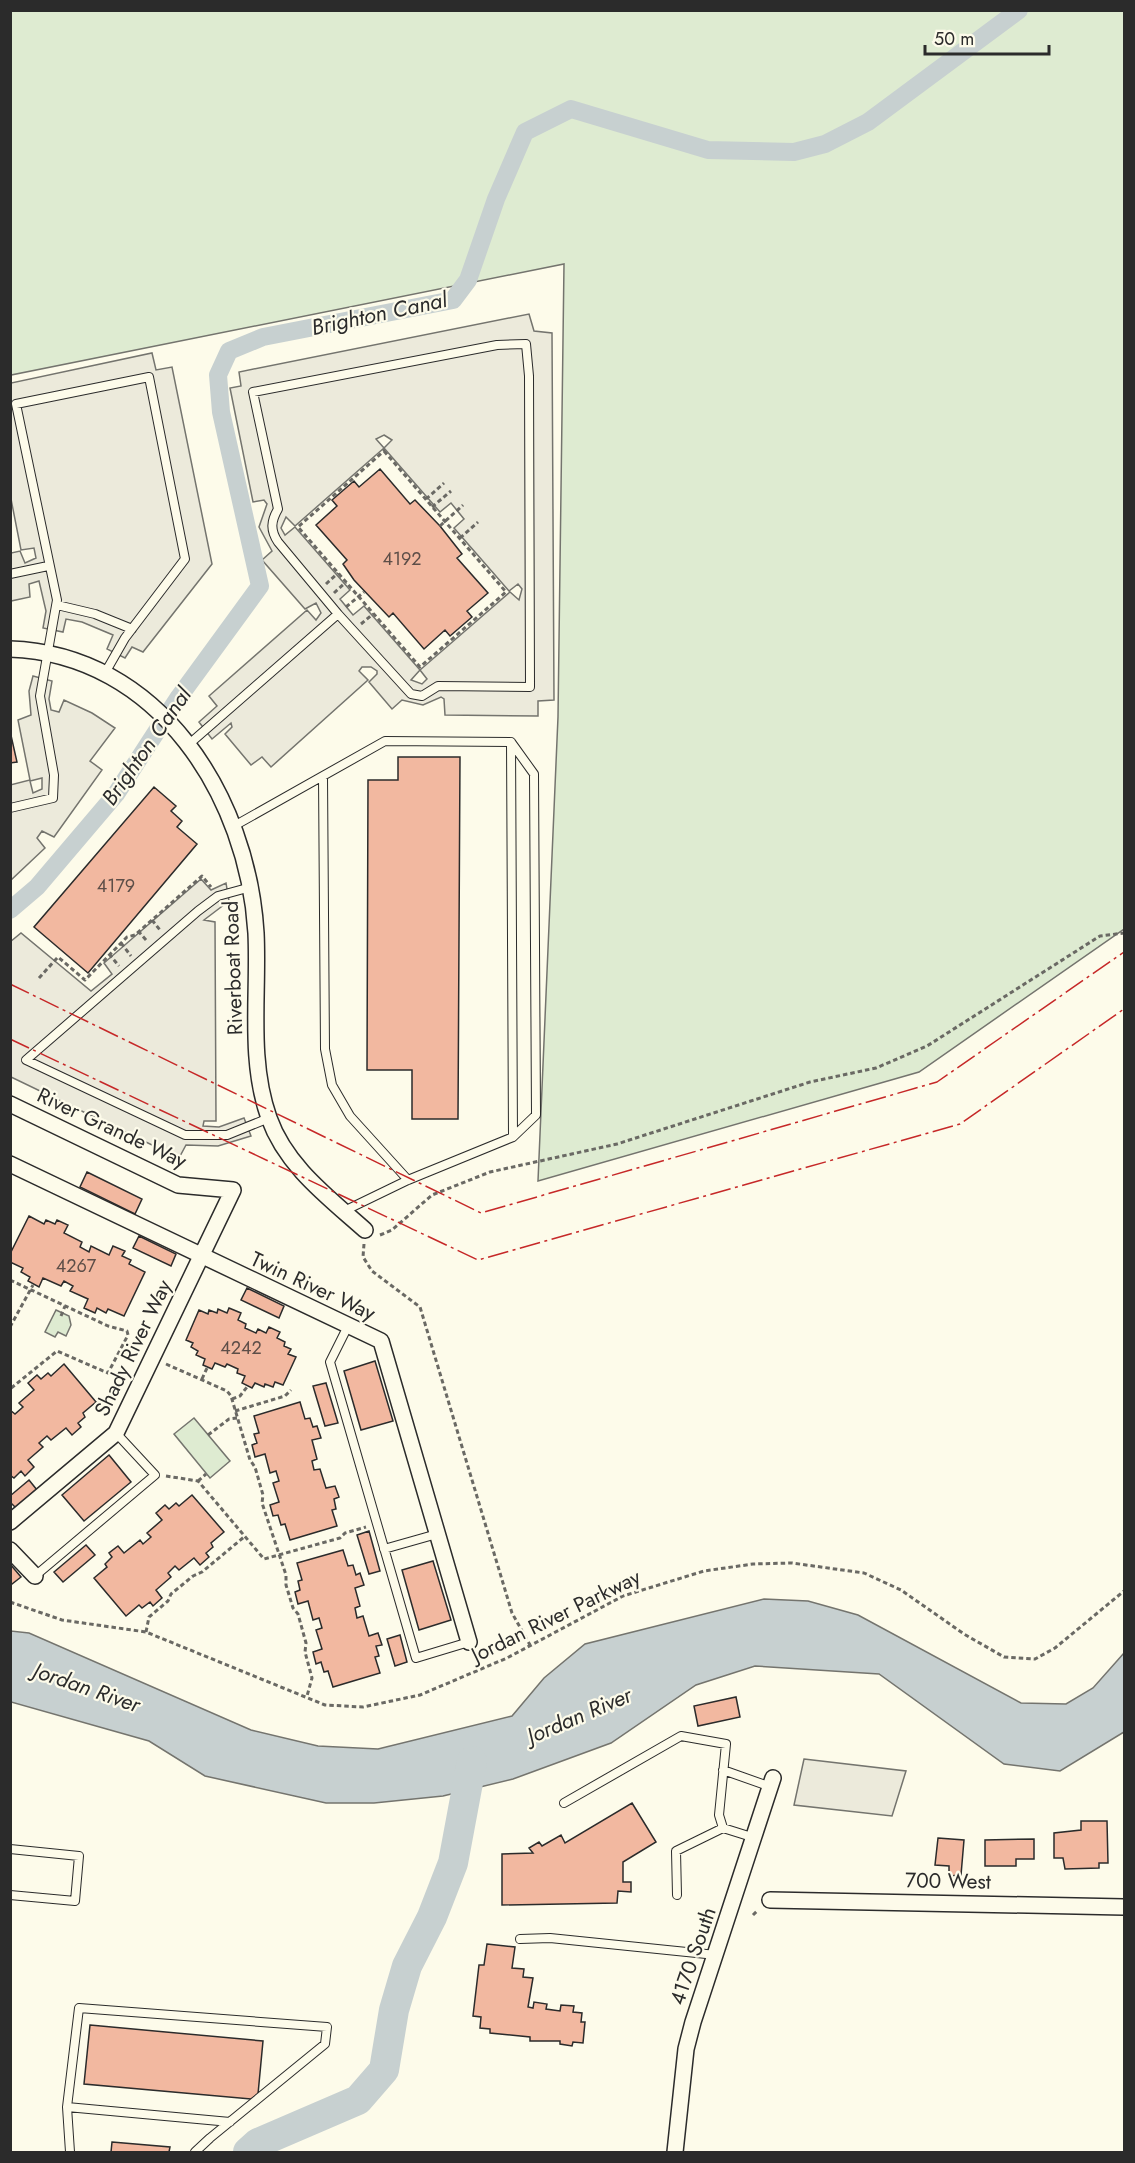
<svg xmlns="http://www.w3.org/2000/svg" width="1135" height="2163" viewBox="0 0 1135 2163" font-family="Jost,sans-serif">
<style>
.green{fill:#deebd1;stroke:#74746e;stroke-width:1.5}
.parking{fill:#eceadb;stroke:#74746e;stroke-width:1.5;fill-rule:evenodd}
.water{fill:#c7d0d0;stroke:#74746e;stroke-width:1.5}
.lines{fill:none;stroke-linecap:round;stroke-linejoin:round}
.canal{stroke:#c7d0d0;stroke-width:18}
.river{stroke:#c7d0d0;stroke-width:30}
.building{fill:#f2b8a0;stroke:#2b2b2b;stroke-width:1.5}
.service-casing{stroke:#2b2b2b;stroke-width:10}
.minor-casing{stroke:#2b2b2b;stroke-width:18}
.path{stroke:#6a6964;stroke-width:3;stroke-dasharray:4.5 3;stroke-linecap:butt}
.service{stroke:#fdfbea;stroke-width:8}
.minor{stroke:#fdfbea;stroke-width:15}
.power{stroke:#c62828;stroke-width:1.5;stroke-dasharray:21 4.5 3 4.5;stroke-linecap:butt}
.labels{text-anchor:middle;dominant-baseline:central;stroke-width:4.5;stroke-linejoin:round;paint-order:stroke}
.number-label{font-size:18px;fill:#5d4e48}
.street-label{font-size:21px;fill:#2b2b2b;stroke:#fdfbea}
.water-label{font-size:22px;font-style:italic;fill:#2b2b2b;stroke:#fdfbea}
</style>
<rect width="100%" height="100%" fill="#fdfbea"/>
<path class="green" d="M11,10L1124,11V929L919,1072L538,1181L558,717L564,264L11,375Z
M56,1310L69,1316L71,1325L66,1336L58,1332L55,1337L45,1332Z
M194,1418L230,1461L210,1478L174,1434Z"/>
<path class="parking" d="M529,314L534,331L552,333L554,700L538,701V716L445,715L444,699L441,697L423,705L402,700L392,709L369,682L377,674V671L371,667H362L359,671L368,680L271,767L262,757L251,765L225,734L232,727L231,723L212,739L199,722L217,706L209,696L307,610L316,620L321,613L316,603L305,609L262,560L272,551L259,527L267,504L264,500L253,502L230,388L241,386L239,372ZM384,435L392,440L384,448L440,512L451,503L464,519L454,528L509,591L518,584L522,589L519,600L510,592L420,670L427,679L422,684L411,680L420,670L364,606L353,615L340,599L350,590L295,527L285,535L281,528L286,517L295,526L384,448L376,439Z
M152,353L156,370L172,367L212,564L143,652L132,647L125,658L107,649L113,635L82,622L66,619L63,632L43,628L46,611L39,581L29,584L30,597L11,601V553L20,551L25,563L36,558L34,548L21,550L11,499V383Z
M33,676L52,681L49,699L51,710L59,712L64,700L92,713L115,728L90,761L102,770L54,837L42,831L37,838L45,848L11,880L10,785L30,780L18,720L31,715L29,691ZM42,778V789L33,793L30,781Z
M201,879L211,890L226,883L229,901L204,920L215,922L216,1121H204L203,1126L219,1127L244,1118L251,1136L218,1146L186,1145L179,1158L11,1077L10,942L21,933L91,991L112,974L104,963Z
M804,1759L906,1771L892,1816L794,1805Z"/>
<path class="water" d="M764,1599L808,1601L858,1615L1021,1703L1066,1704L1093,1688L1124,1653V1732L1060,1771L1004,1764L879,1674L755,1666L696,1685L611,1743L513,1779L443,1796L374,1803H326L205,1776L149,1741L11,1702V1631L29,1633L251,1730L318,1746L378,1749L512,1716L544,1678L585,1644Z"/>
<g class="lines">
<path class="canal" d="M10,910L37,887L116,794L179,697L260,586L221,412L218,375L229,351L263,337L453,300L468,280L496,199L525,132L571,109L708,150L794,152L825,144L868,122L1019,10"/>
<path class="river" d="M248,2152L258,2143L358,2100L384,2070L394,2010L407,1966L432,1917L453,1863L472,1761"/>
</g>
<path class="building" d="M380,469L410,504L415,500L440,526L462,554L457,558L488,593L467,611L472,617L450,636L445,630L424,649L393,613L389,617L354,580L343,564L347,560L316,525L337,506L332,500L354,481L359,487Z
M10,731L17,762L10,763Z
M398,757H460L458,1119H412V1070H367L368,780H398Z
M154,787L176,806L171,811L182,821L177,827L197,844L88,973L34,927Z
M87,1172L142,1199L135,1214L80,1187Z
M29,1216L44,1224L46,1220L55,1224L57,1220L68,1225L64,1233L82,1242L80,1247L89,1252L91,1246L109,1255L113,1246L125,1251L122,1256L131,1260L129,1264L145,1272L124,1316L108,1309L106,1313L97,1308L95,1313L84,1308L88,1299L70,1291L73,1286L64,1281L61,1286L43,1278L39,1287L28,1281L30,1277L21,1272L23,1268L10,1262V1254Z
M139,1236L176,1254L171,1266L133,1248Z
M247,1288L284,1306L279,1318L241,1300Z
M229,1308L241,1313L238,1320L246,1324L245,1328L256,1333L258,1329L266,1333L269,1327L280,1332L277,1338L285,1342L284,1346L291,1349L288,1354L296,1357L283,1385L275,1382L273,1387L265,1384L264,1387L255,1383L252,1388L242,1383L245,1376L237,1373L238,1369L227,1364L225,1367L215,1363L212,1369L203,1365L205,1359L196,1355L198,1351L191,1347L193,1343L186,1340L199,1310L208,1314L209,1310L217,1313L218,1309L227,1313Z
M375,1361L393,1421L361,1430L344,1371Z
M64,1364L96,1402L83,1413L85,1417L78,1423L81,1427L72,1435L66,1428L51,1440L47,1436L39,1443L43,1447L28,1460L34,1467L25,1476L21,1471L14,1478L10,1475V1410L15,1414L23,1407L19,1403L34,1390L28,1383L37,1375L41,1379L48,1373L51,1376Z
M326,1383L338,1423L325,1426L313,1386Z
M300,1402L305,1419L310,1418L313,1427L317,1426L321,1438L312,1440L317,1459L312,1461L314,1470L320,1469L326,1488L335,1486L339,1497L334,1499L336,1509L332,1510L337,1526L290,1540L285,1524L281,1525L278,1515L273,1516L270,1505L279,1502L273,1483L279,1481L276,1471L270,1473L265,1454L255,1457L252,1445L257,1443L254,1434L259,1433L254,1416Z
M109,1455L131,1482L84,1521L62,1495Z
M29,1480L37,1490L16,1508L10,1502V1496Z
M192,1495L224,1532L211,1543L213,1547L206,1553L209,1557L200,1565L194,1558L179,1570L175,1566L168,1573L171,1577L156,1590L162,1598L153,1606L150,1602L142,1608L139,1605L126,1616L94,1578L107,1567L105,1564L112,1557L109,1553L118,1546L124,1553L140,1540L143,1544L151,1537L147,1533L162,1520L156,1513L165,1505L169,1509L176,1503L179,1506Z
M369,1531L380,1571L369,1574L357,1535Z
M86,1545L95,1555L63,1582L54,1572Z
M343,1550L348,1566L353,1565L356,1575L360,1573L364,1585L355,1588L360,1606L355,1608L357,1618L363,1616L369,1636L378,1633L382,1645L376,1646L379,1656L375,1657L380,1673L333,1687L328,1671L324,1672L321,1662L316,1664L313,1652L322,1649L316,1630L322,1628L319,1618L313,1620L308,1601L298,1604L295,1592L300,1590L298,1581L302,1580L297,1563Z
M433,1561L451,1620L419,1630L402,1570Z
M10,1564L21,1577L12,1584L10,1582Z
M400,1635L407,1662L395,1666L387,1639Z
M736,1697L740,1717L698,1726L694,1706Z
M632,1803L656,1842L623,1862V1882H631V1892L618,1891L617,1903L502,1905V1854L533,1853L529,1848L539,1842L542,1846L561,1835L565,1843Z
M1081,1821H1107L1108,1863H1099V1868L1065,1869L1063,1858H1054V1833L1081,1830Z
M938,1838L964,1840L961,1875L949,1876V1866L935,1865Z
M1034,1839V1859H1016V1866H985V1840Z
M487,1944L515,1947L512,1968L524,1969L523,1977L533,1978L528,2007L533,2008L534,2002L547,2004L546,2009L560,2011L561,2005L574,2006L573,2012L582,2013L581,2022H585L583,2043L573,2042L572,2046L560,2044V2041H530V2037L490,2033V2029L480,2028L481,2017L473,2016L479,1965H484Z
M90,2025L263,2041L258,2094L251,2099L84,2084Z
M112,2142L170,2147L169,2152H111Z"/>
<g class="lines">
<g class="service-casing">
<path id="service" d="M10,574L48,566
M57,605L95,614L132,629
M511,742L534,774L536,1115L513,1137
M188,745L338,614L278,542C270,530 271,521 278,509L253,392L497,345L526,344L529,376L530,687L438,686L422,696L411,694L338,614
M323,777L325,1049L332,1085L350,1116L408,1180
M10,808L53,798L54,775L40,696L57,600L16,404L149,377L185,559L125,638L105,673
M234,826L385,741L511,742L513,1137L408,1180L344,1211
M251,887L218,896L198,911L26,1060L185,1135H227L269,1118
M348,1326L330,1362L416,1658L469,1642
M384,1549L437,1534
M35,1576L155,1475L116,1433
M723,1770L771,1787
M564,1803L681,1736L726,1744L719,1815L723,1828
M10,1849L79,1856L75,1901L10,1895
M677,1895L676,1851L723,1828L755,1838
M520,1939L550,1938L716,1955
M67,2107L70,2152
M195,2152L210,2138L325,2044L327,2027L79,2008L67,2107L230,2122"/>
</g>
<g class="minor-casing">
<path id="minor" d="M10,649C159,654 248,797 256,933C259,994 248,1059 269,1118C286,1166 328,1197 365,1230
M10,1104L178,1185L233,1190L116,1433L10,1522
M10,1164L381,1341L469,1642
M10,1550L35,1576
M770,1900L1124,1907
M675,2152L686,2049L693,2022L773,1778"/>
</g>
<path class="path" d="M384,451L506,592L420,667L298,527Z
M426,499L444,483
M432,507L451,491
M440,526L463,505
M460,538L478,522
M326,584L338,573
M334,593L346,582
M346,607L364,592
M361,624L373,614
M152,920L160,930
M138,931L147,941
M121,943L131,956
M109,954L119,966
M39,978L58,957L85,980L127,937L135,935L202,876L211,887
M380,1235L392,1230L432,1195L490,1172L617,1144L810,1082L876,1068L927,1046L1100,936L1124,933
M364,1244L363,1257L372,1271L420,1307L512,1613L530,1645
M10,1280L108,1326L127,1331L128,1335L108,1373L57,1351L10,1389
M61,1316L65,1306
M10,1327L33,1285
M124,1344L138,1351
M166,1364L227,1391L231,1396L250,1460L255,1467L263,1495L262,1503L286,1575V1585L293,1608L298,1614L306,1643L305,1652L312,1678L307,1696
M202,1379L207,1368
M232,1399L240,1396L247,1387
M235,1411L285,1396L291,1390
M208,1435L229,1419L237,1418
M166,1476L198,1481L264,1559L340,1538L345,1533L366,1527
M198,1481L206,1474
M10,1602L62,1620L146,1632L325,1705L363,1707L420,1695L507,1658L623,1596L704,1571L753,1564L792,1563L864,1573L901,1590L964,1634L1004,1657L1035,1659L1055,1648L1124,1591
M146,1632L149,1617L168,1601L171,1594L193,1576L202,1572L244,1537
M753,1915L758,1910"/>
<use href="#service" class="service"/>
<use href="#minor" class="minor"/>
<path class="power" d="M10,984L481,1213L937,1082L1124,952
M10,1039L478,1260L960,1124L1124,1009"/>
</g>
<g class="labels">
<g class="number-label">
<text x="402" y="559">4192</text>
<text x="116" y="886">4179</text>
<text x="76" y="1266">4267</text>
<text x="241" y="1348">4242</text>
</g>
<g class="street-label">
<text transform="translate(233 968) rotate(-92)">Riverboat Road</text>
<text transform="translate(112 1128) rotate(25)">River Grande Way</text>
<text transform="translate(313 1286) rotate(25)">Twin River Way</text>
<text transform="translate(133 1348) rotate(-64)">Shady River Way</text>
<text transform="translate(556 1616) rotate(-26)">Jordan River Parkway</text>
<text transform="translate(948 1881) rotate(1)">700 West</text>
<text transform="translate(693 1956) rotate(-71)">4170 South</text>
</g>
<g class="water-label">
<text transform="translate(379 313) rotate(-12)">Brighton Canal</text>
<text transform="translate(146 746) rotate(-55)">Brighton Canal</text>
<text transform="translate(87 1687) rotate(19)">Jordan River</text>
<text transform="translate(579 1715) rotate(-23)">Jordan River</text>
</g>
</g>
<rect width="1135" height="2163" fill="none" stroke="#2b2b2b" stroke-width="24"/>
<path d="M925 45v9h124v-9" fill="none" stroke="#2b2b2b" stroke-width="3"/>
<text x="934" y="45" font-size="18" fill="#2b2b2b" stroke="#fdfbea" stroke-width="4.5" paint-order="stroke">50 m</text>
</svg>
